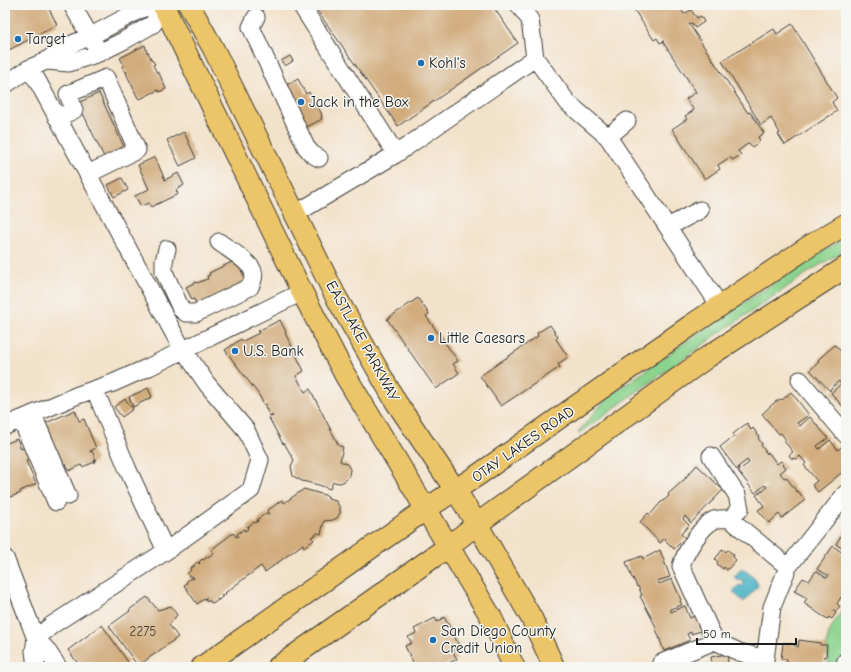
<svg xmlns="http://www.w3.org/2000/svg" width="851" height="672" viewBox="0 0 851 672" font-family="'Comic Neue',sans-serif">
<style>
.green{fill:#8cd38e;stroke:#547855}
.water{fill:#43afc1;stroke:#30666e}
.building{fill:#d1ac7d}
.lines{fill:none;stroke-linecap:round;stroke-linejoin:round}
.minor-casing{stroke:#3c3a36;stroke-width:19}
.major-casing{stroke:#3c3a36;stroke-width:23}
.minor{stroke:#fff;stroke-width:17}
.major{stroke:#edc569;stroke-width:21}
.poi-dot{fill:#1f6fb2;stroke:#f6f6f2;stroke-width:1.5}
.labels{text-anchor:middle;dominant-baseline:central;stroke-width:3;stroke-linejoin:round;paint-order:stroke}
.number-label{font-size:13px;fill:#494034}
.poi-label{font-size:15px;fill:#1c1c1c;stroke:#f6f6f2;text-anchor:start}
.street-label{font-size:15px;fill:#1c1c1c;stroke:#f6f6f2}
</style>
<rect width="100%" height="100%" fill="#f6f6f2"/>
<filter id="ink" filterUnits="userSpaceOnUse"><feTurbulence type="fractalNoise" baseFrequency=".025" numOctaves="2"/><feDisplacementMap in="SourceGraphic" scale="8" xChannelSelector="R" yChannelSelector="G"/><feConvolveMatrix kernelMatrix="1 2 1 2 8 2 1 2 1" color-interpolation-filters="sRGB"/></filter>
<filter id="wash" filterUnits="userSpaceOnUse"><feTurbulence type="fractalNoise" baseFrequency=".012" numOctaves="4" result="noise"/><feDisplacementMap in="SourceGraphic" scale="16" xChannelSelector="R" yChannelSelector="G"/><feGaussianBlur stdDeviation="0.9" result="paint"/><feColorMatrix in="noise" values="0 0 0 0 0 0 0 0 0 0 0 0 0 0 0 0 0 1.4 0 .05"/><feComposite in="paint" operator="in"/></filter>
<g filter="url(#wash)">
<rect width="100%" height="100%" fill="#f3e2ca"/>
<path class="green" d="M846,237V250L818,266L715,336L579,433L578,432L608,397L710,325L814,257Z
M846,605V667H828C829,658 826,650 827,642C828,630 839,615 846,605Z"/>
<path class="water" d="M742,568C748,573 757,578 758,586L744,602L733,592L739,585L742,586L744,584L742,579L739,581L734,577Z"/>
<g id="blocks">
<path class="building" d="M5,5H47L57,25L5,52Z
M324,5H492L518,43L398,126L317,10Z
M631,5H678L684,14L691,10L697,18L701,16L704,22L695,28L692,23L689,24L748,113L750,112L764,133L758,137L760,141L752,147L749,143L738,151L741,155L732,160L730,157L718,165L720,169L705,179L672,129L687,119L685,116L694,110L686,99L696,92L663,42L664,41L660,43L657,38L654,40Z
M792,24L837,98L832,102L837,111L785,145L778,134L780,133L771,118L761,125L722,61L774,29L777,34Z
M145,45L147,53L148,52L152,61H153L155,64L153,65L157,73H159L166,89L159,92L158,90L140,99L138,98L126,73H127L126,71L125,72L122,66L124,65L120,58Z
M290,56L293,61L285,66L281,61Z
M298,79L306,94L309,92L314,103L316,102L322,115L321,116L322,119L303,129L286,85Z
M99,93L125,149L105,159L78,103Z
M184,132L196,158L180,166L167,140Z
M155,157L165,180L178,173L184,185L176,190L178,194L151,207L149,203L141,206L135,196L149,189L138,165Z
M122,178L128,190L114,197L108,185Z
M236,260L248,284L198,308L194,299L192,300L186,287L196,282L197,283L207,279H208L207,276L210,275L209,273Z
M418,298L429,314L426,316L458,361L453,364L459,373L436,389L387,319Z
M280,320L286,332L285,333L304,371L296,376L305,392L310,389L339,446L343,447L340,461L347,464L350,469L349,476L345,481L340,483L333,482L330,489L319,485L302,481L293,476L291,466L294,460L284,443L283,444L269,418L273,416L272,415L270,416L265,407L267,405L266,404L264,405L259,395L225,350L241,339L243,341L259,333L258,331Z
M550,325L558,337L556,339L568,357L558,364L560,367L501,406L480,376L538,336L537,333Z
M835,345L846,357V410L831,393L841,384L839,381L831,388L830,391L810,370L819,362L818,360L822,356Z
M148,388L152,397L133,407L129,397Z
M791,392L809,415L797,423L800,426L810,417L828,438L817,446L819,449L830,440L838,450L843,445L846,449V463L841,466L845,470L818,492L812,485L817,481L804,465L806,463L800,456L797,459L791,458L789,455L793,452L784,441L786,440L781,433L779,434L762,414L775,402L781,399L782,400Z
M125,399L133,409L122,417L114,407Z
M75,410L79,421L84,419L96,448L90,451V452L92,451L96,460H94L95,462L82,467L81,465L69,471L66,464L51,471L46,423Z
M747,423L751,430L753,428L759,437L758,438L762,444L761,445L767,454L768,452L777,464L781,461L786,468L780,473L784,478L786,477L797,492L798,491L805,500L782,518L779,514L769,523L758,510L764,506L756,495L767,487L765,485L755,493L738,471L749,463L747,460L738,467L739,468L737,470L720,447L734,436L733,434Z
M17,439L21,449L29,446L34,457L26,461L36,484L20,491L21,493L10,497L9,495L5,497V444Z
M697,465L723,490L691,523L685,516L683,519L689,525L681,534L685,538L674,549L665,540L666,539L665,538L660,543L640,522L648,513L650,515L661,502H662L669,496L668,494L686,478H685Z
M304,489L328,496V499L336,501L340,508V513L337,518L333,520L324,521L321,534L318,533L311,537L314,540L304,547L303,544L265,572L261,566L225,593L226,594L223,597L222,595V597L219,600L217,599L218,600L214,603L213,602L211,603L209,600L207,602L205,599L207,597L197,604L184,585L187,583L186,582L191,578L193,579L194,578L192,576L190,577L187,574L191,570L190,568L193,566L194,567V565L197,562L199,564L200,563L199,562L202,559L203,560L214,553L211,550L233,533L236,537L238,536L237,534L244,529L245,531L248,529L247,527L254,522L255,523L258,521L257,520L266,513L267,514H269L267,511L282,500L284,503Z
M846,528V551L836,544Z
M833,546L844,554L846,551V585L842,592L846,593V600L841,597L837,604L840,606L836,611L834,610V611L836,613L832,619L829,617L828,619L821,615L804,603L807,598L794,591L803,578L809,581L816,571L827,578L829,576L817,569Z
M723,549L726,552L728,550L734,555L733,557L736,560L727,570L724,567L723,569L717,564L718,562L715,559Z
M660,550L670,577L657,581L659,584L672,579L681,600L680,601L682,605L670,609L671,612L685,606L690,618L696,615L701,631L691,634V632L687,634L690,640L664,651L654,623L640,596L642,595L638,586L637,587L633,578H632L626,562L642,556L643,559Z
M147,597L158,610L171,606L177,615L169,625L178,637L138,666L109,626L130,611L129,610Z
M444,617L460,647L452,650L457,659L441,667H415L405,646L412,643L408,637L416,633L414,629L435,618L437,622Z
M102,625L128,662L122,667H77L79,665L68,650Z
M799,640L820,643V645H827L826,657L824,656L822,667H786L787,659H781L783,643H789L798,647Z
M726,654L728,659L727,667H703V665L712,663L711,657Z"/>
</g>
</g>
<g filter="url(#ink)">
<use href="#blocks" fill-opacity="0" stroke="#3c3a36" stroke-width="1"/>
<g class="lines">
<g class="minor-casing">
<path id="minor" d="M72,5L95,45
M301,5L396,154L535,58L530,20L519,5
M256,17L251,27L306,147L312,154L319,158
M535,58L568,103L608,137L720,306
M46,61L69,63L99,53L125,40L153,24L165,7L168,5
M28,69L37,80L179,343L207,384L246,430L260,460L251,490L166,551L52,625L36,639L34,651L36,667
M5,85L28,69L46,61L63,48L91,36L143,8L165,7
M57,118L74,110L68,94L106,78L137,150L88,174
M608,137L627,121
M295,214L396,154
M668,227L700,210
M167,249L164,261V272L181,309L186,313H196L250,287C252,282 255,277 253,271C249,261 228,249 219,242
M800,380L846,435
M95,390L128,470L166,551
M33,415L68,496
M21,419L56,502
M5,426L78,395L113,383L149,367L302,292
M711,456L737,495L740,509L730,519
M5,558L36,639L46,649L58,667
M765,659L739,652L715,641L681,566C685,553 701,526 714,520C719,518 724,519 730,519L788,567
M661,663L715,641
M764,667L772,607L788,567L846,493
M844,667L846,661"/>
</g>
<g class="major-casing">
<path id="major" d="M163,5L302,292L345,375L491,617L514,667
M189,5L213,48L335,295L396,402L456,491L477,524L532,619L554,667
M202,667L426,509L478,475L690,326L811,245L846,224
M278,667L449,546L477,524L709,356L846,267"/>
</g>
<use href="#minor" class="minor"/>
<use href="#major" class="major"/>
</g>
</g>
<g class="poi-dot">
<circle cx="18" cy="39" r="4"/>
<circle cx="421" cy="63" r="4"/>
<circle cx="301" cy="102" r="4"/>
<circle cx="431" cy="338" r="4"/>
<circle cx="235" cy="351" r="4"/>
<circle cx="433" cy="640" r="4"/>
</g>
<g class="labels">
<g class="number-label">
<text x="143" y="631">2275</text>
</g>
<g class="poi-label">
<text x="26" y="39">Target</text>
<text x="429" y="63">Kohl's</text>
<text x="309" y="102">Jack in the Box</text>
<text x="439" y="338">Little Caesars</text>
<text x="243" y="351">U.S. Bank</text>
<text x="441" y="631">San Diego County<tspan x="441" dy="17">Credit Union</tspan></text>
</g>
<g class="street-label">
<text transform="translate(363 341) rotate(61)">EASTLAKE PARKWAY</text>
<text transform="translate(523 444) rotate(-35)">OTAY LAKES ROAD</text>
</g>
</g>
<rect width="851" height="672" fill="none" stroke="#f6f6f2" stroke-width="20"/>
<path d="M697 638v6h99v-6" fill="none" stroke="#1c1c1c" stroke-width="2"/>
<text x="703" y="638" font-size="12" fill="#1c1c1c" stroke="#f6f6f2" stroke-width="3" paint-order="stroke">50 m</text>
</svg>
